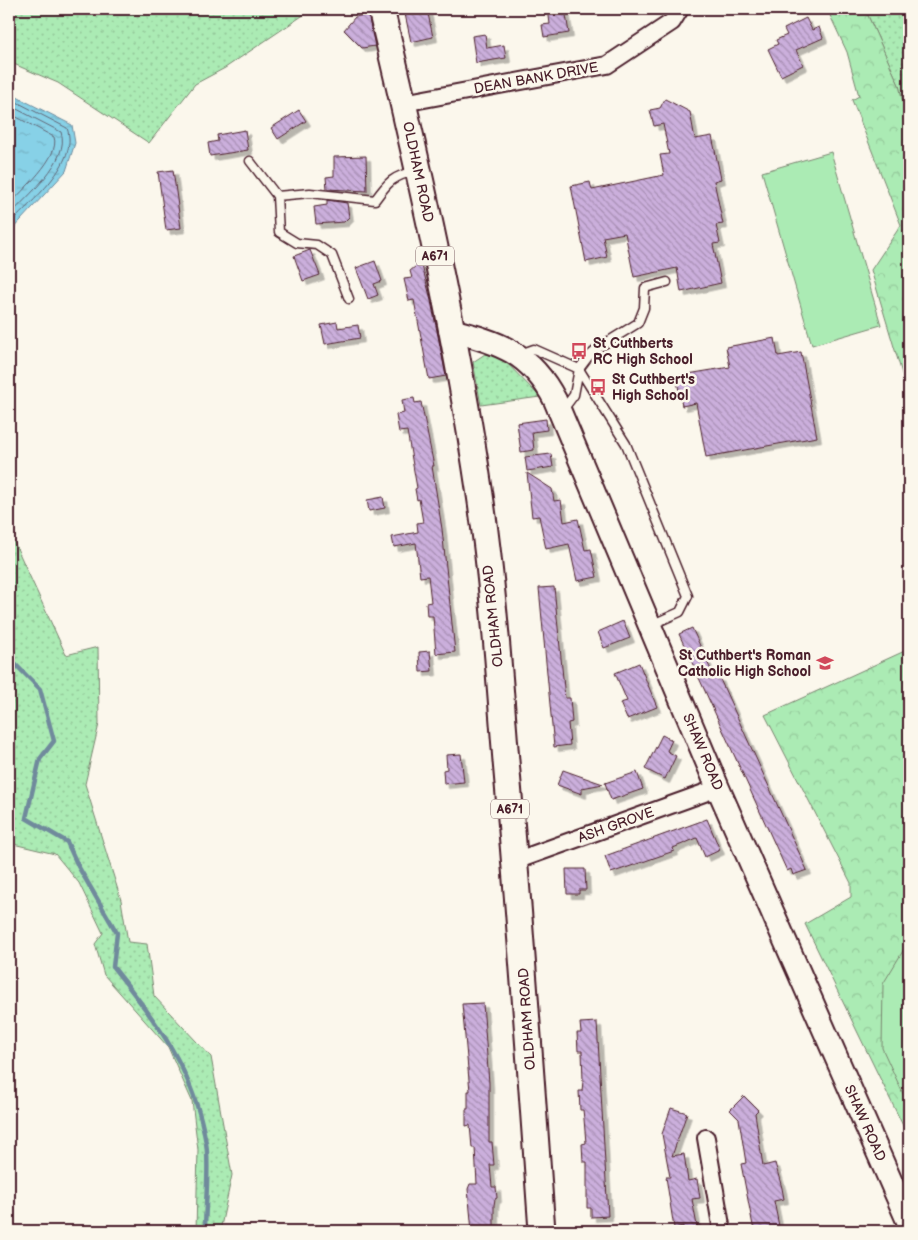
<svg xmlns="http://www.w3.org/2000/svg" width="918" height="1240" viewBox="0 0 918 1240" font-family="'Balsamiq Sans',sans-serif">
<style>
.grass{fill:url(#grass-dots);stroke:#7a8570}
.forest{fill:url(#forest-crowns);stroke:#7a8570}
.garden{fill:#abebb4;stroke:#7a8570}
.water{fill:url(#water-ripples);stroke:#6f8a9c}
.lines{fill:none;stroke-linecap:round;stroke-linejoin:round}
.shore{stroke:#626676;stroke-width:1}
.stream{stroke:#6f8a9c;stroke-width:4.5}
.building{fill:url(#building-back-hatch);stroke:#4a1f2b;filter:url(#shadow)}
.lane-casing{stroke:#4a1f2b;stroke-width:11}
.street-casing{stroke:#4a1f2b;stroke-width:20}
.secondary-casing{stroke:#4a1f2b;stroke-width:26}
.primary-casing{stroke:#4a1f2b;stroke-width:29}
.lane{stroke:#fbf7ec;stroke-width:8}
.street{stroke:#fbf7ec;stroke-width:16}
.secondary{stroke:#fbf7ec;stroke-width:22}
.primary{stroke:#fbf7ec;stroke-width:25}
.labels{text-anchor:middle;dominant-baseline:central;stroke-width:5;stroke-linejoin:round;paint-order:stroke}
.shield{fill:#fbf7ec;stroke:#7f6065;stroke-width:1}
.shield-label{font-size:12px;font-weight:bold;fill:#4a1f2b}
.street-label{font-size:14px;fill:#4a1f2b;stroke:#fbf7ec}
.poi-label{font-size:14px;font-weight:bold;fill:#4a1f2b;stroke:#fbf7ec;text-anchor:start}
</style>
<defs>
<pattern id="grass-dots" width="8" height="8" patternUnits="userSpaceOnUse" patternTransform="scale(1.25)"><rect width="8" height="8" fill="#abebb4"/><path d="M2 2h.1M6 6h.1" fill="none" stroke="#95c99b" stroke-width="1.8" stroke-linecap="round"/></pattern>
<pattern id="forest-crowns" width="20" height="18" patternUnits="userSpaceOnUse" patternTransform="scale(1.25)"><rect width="20" height="18" fill="#abebb4"/><path d="M2 6a3 3 0 1 1 6 0M12 15a3 3 0 1 1 6 0" fill="none" stroke="#95c99b"/></pattern>
<pattern id="water-ripples" width="26" height="14" patternUnits="userSpaceOnUse" patternTransform="scale(1.25)"><rect width="26" height="14" fill="#87d1e7"/><path d="M2 4q2-2 4 0t4 0M15 11q2-2 4 0t4 0" fill="none" stroke="#76b3c6"/></pattern>
<pattern id="building-back-hatch" width="6" height="6" patternUnits="userSpaceOnUse" patternTransform="scale(1.25)"><rect width="6" height="6" fill="#cbafdc"/><path d="M-1 5l2 2M0 0l6 6M5-1l2 2" fill="none" stroke="#a78eb3"/></pattern>
<filter id="shadow"><feDropShadow dx="4.5" dy="4.5" stdDeviation="0" flood-color="#0004"/></filter>
</defs>
<rect width="100%" height="100%" fill="#fbf7ec"/>
<filter id="ink" filterUnits="userSpaceOnUse"><feTurbulence type="fractalNoise" baseFrequency=".02" numOctaves="2"/><feDisplacementMap in="SourceGraphic" scale="10" xChannelSelector="R" yChannelSelector="G"/><feConvolveMatrix kernelMatrix="1 2 1 2 8 2 1 2 1" color-interpolation-filters="sRGB"/></filter>
<g filter="url(#ink)">
<path class="grass" d="M9,9L96,12L106,9H332L305,14L225,68L195,84L149,143L58,83L9,62Z
M865,9H909V128L899,85Z
M485,354L500,356L540,397L481,405L473,362Z
M9,531L66,655L98,647L99,724L85,784L121,900L128,942L147,944L154,996L211,1057L232,1175L220,1231H196L198,1150L192,1101L168,1047L104,975L95,944L103,933L79,883L55,854L9,843Z"/>
<path class="forest" d="M827,9H865L899,85L909,128V397L871,270L901,225L852,100L859,96L847,52Z
M909,649V1138L805,924L851,897V883L765,715Z"/>
<path class="garden" d="M831,152L881,325L812,345L762,172Z
M909,941V1101L905,1098L882,1048L883,984Z"/>
<path class="water" d="M9,93L72,125L75,143L66,171L9,233Z"/>
<g class="lines">
<path class="shore" d="M9,98L67,128C80,163 30,202 9,225
M9,105L61,132C71,160 26,197 9,216
M9,113L54,137C61,157 21,191 9,205"/>
<path class="stream" d="M9,653L15,664L40,689L54,741L40,759L26,818L67,842L78,866L117,933L113,967C158,1023 194,1071 206,1143C210,1166 205,1206 205,1231"/>
</g>
<path class="building" d="M427,9L433,37L411,42L405,14Z
M548,9H565L569,33L544,37L542,25L550,24Z
M368,14L375,46L362,48L344,30L355,17Z
M806,18L812,30L819,27L823,38L796,50L803,65L781,76L768,49L778,44L776,40L787,35L784,29Z
M485,34L487,48L504,45L506,58L476,63L472,36Z
M665,99L690,112L695,139L712,136L721,179L714,181L723,224L716,225L720,243L713,244L721,283L681,292L677,268L634,277L625,233L603,237L607,257L586,262L571,186L590,182L592,190L664,175L660,155L669,154L663,124L654,126L650,110L660,108Z
M299,110L306,121L278,139L271,128Z
M245,130L248,150L210,156L208,143L218,141L217,135Z
M366,156L367,191L327,189L326,177L334,176V157Z
M173,170L181,228L166,230L158,172Z
M327,200L347,203L349,217L344,222L316,224L314,207L327,205Z
M310,250L320,275L303,281L294,256Z
M375,261L382,281L374,284L378,295L368,299L356,268Z
M421,262L430,296L446,376L429,379L414,300L409,301L404,279L412,278L410,271Z
M337,322L338,328L358,325L360,338L325,344L321,325Z
M775,338L778,356L801,352L817,437L706,457L696,403L682,406L676,376L730,367L726,347Z
M414,398L415,403L421,402L434,466H432L442,529L455,652L436,654L433,616H427L426,603L431,602L428,576L420,577L416,543L394,547L392,537L418,532L417,523L423,522L419,499L417,500L415,489L417,488L407,431L399,432L396,415L404,413L402,400Z
M546,419L547,430L532,432L534,450L521,452L517,423Z
M551,454L553,467L527,471L525,457Z
M527,473L552,489L554,501L561,500L564,522L578,519L585,550L591,549L597,577L577,581L569,544L546,549L539,516L532,517Z
M383,497L385,508L369,511L367,500Z
M554,587L565,698H570L572,722L568,723L570,745L554,747L539,588Z
M623,621L630,638L604,648L598,632Z
M692,628L715,679L719,677L807,870L793,875L791,869L787,871L679,634Z
M430,651L432,671L420,672L419,652Z
M639,663L657,707L627,719L620,703L627,701L615,673Z
M662,735L672,740L667,751L676,756L665,779L645,769Z
M461,754L464,782L444,784L443,770L447,769L446,755Z
M563,770L577,775L603,784L582,788V794L557,785Z
M637,772L643,789L611,800L605,783Z
M707,819L720,850L705,857L697,838L673,848L674,851L611,873L605,856Z
M566,869H585L586,890H579V894H567Z
M483,1003L489,1083V1142H492L494,1165H490L492,1187H496L497,1198L495,1199L494,1205V1231H472L468,1189L470,1184H477L475,1148H472L470,1125L466,1126V1109H468V1091H470L462,1004Z
M597,1022L608,1216L591,1217V1208H587V1162H583L582,1144L586,1143L584,1119L583,1110H580L579,1091H582L583,1081L582,1051H578L577,1033H581L580,1023Z
M744,1096L758,1110L755,1113L763,1166L775,1163L782,1188L784,1199L774,1201L780,1231H754L741,1164L746,1163L739,1119L730,1110Z
M671,1108L687,1113L672,1156L684,1154L688,1181L697,1179L700,1198L692,1199L698,1231H683V1226L674,1228L666,1177H670L662,1134Z"/>
<g class="lines">
<g class="lane-casing">
<path id="lane" d="M250,161L277,196L279,232L297,243L317,245L332,255L349,299
M277,196L310,193L375,200C388,182 393,176 415,171
M520,354L534,349L579,369L626,444L688,596L680,612L651,625
M562,411L574,395L579,369L588,357L601,346L638,323L644,308L645,288L667,282"/>
</g>
<g class="street-casing">
<path id="street" d="M403,103L607,65L672,22L680,9
M515,861L718,788
M706,1138L722,1231"/>
</g>
<g class="secondary-casing">
<path id="secondary" d="M450,330C499,342 531,353 555,400L718,788L909,1223"/>
</g>
<g class="primary-casing">
<path id="primary" d="M381,9C419,169 456,332 480,495C493,583 499,672 506,761C520,918 531,1074 542,1231"/>
</g>
<use href="#lane" class="lane"/>
<use href="#street" class="street"/>
<use href="#secondary" class="secondary"/>
<use href="#primary" class="primary"/>
</g>
</g>
<defs>
<g id="bus-bare" transform="scale(1.35)"><path d="M-5-6H5V4H4V6H2V4H-2V6H-4V4H-5ZM-3.5-4V0h7V-4ZM-3.5 1.2v1.5H-2V1.2ZM2 1.2v1.5H3.5V1.2Z" fill="#d1495b" stroke="#fbf7ec" stroke-width="2.5" paint-order="stroke"/></g>
<g id="school-bare" transform="scale(1.35)"><path d="M0-5L7-2L0 1L-7-2ZM-4 1L0 2.5L4 1V4Q0 6-4 4Z" fill="#d1495b" stroke="#fbf7ec" stroke-width="2.5" paint-order="stroke"/></g>
</defs>
<g fill-rule="evenodd">
<use href="#bus-bare" x="579" y="351"/>
<use href="#bus-bare" x="598" y="387"/>
<use href="#school-bare" x="825" y="663"/>
</g>
<g class="labels">
<g class="shield">
<rect x="416" y="246.5" width="38" height="19" rx="4"/>
<rect x="491" y="799.5" width="38" height="19" rx="4"/>
</g>
<g class="shield-label">
<text x="435" y="256">A671</text>
<text x="510" y="809">A671</text>
</g>
<g class="street-label">
<text transform="translate(536 78) rotate(-10)">DEAN BANK DRIVE</text>
<text transform="translate(418 172) rotate(78)">OLDHAM ROAD</text>
<text transform="translate(493 616) rotate(-96)">OLDHAM ROAD</text>
<text transform="translate(703 752) rotate(67)">SHAW ROAD</text>
<text transform="translate(616 825) rotate(-20)">ASH GROVE</text>
<text transform="translate(527 1019) rotate(-94)">OLDHAM ROAD</text>
<text transform="translate(865 1123) rotate(66)">SHAW ROAD</text>
</g>
<g class="poi-label">
<text x="593" y="343">St Cuthberts<tspan x="593" dy="16">RC High School</tspan></text>
<text x="612" y="379">St Cuthbert's<tspan x="612" dy="16">High School</tspan></text>
<text x="811" y="655" text-anchor="end">St Cuthbert's Roman<tspan x="811" dy="16">Catholic High School</tspan></text>
</g>
</g>
<rect width="918" height="1240" fill="none" stroke="#fbf7ec" stroke-width="30"/>
<rect x="15" y="15" width="888" height="1210" fill="none" stroke="#4a1f2b" stroke-width="2" filter="url(#ink)"/>
</svg>
